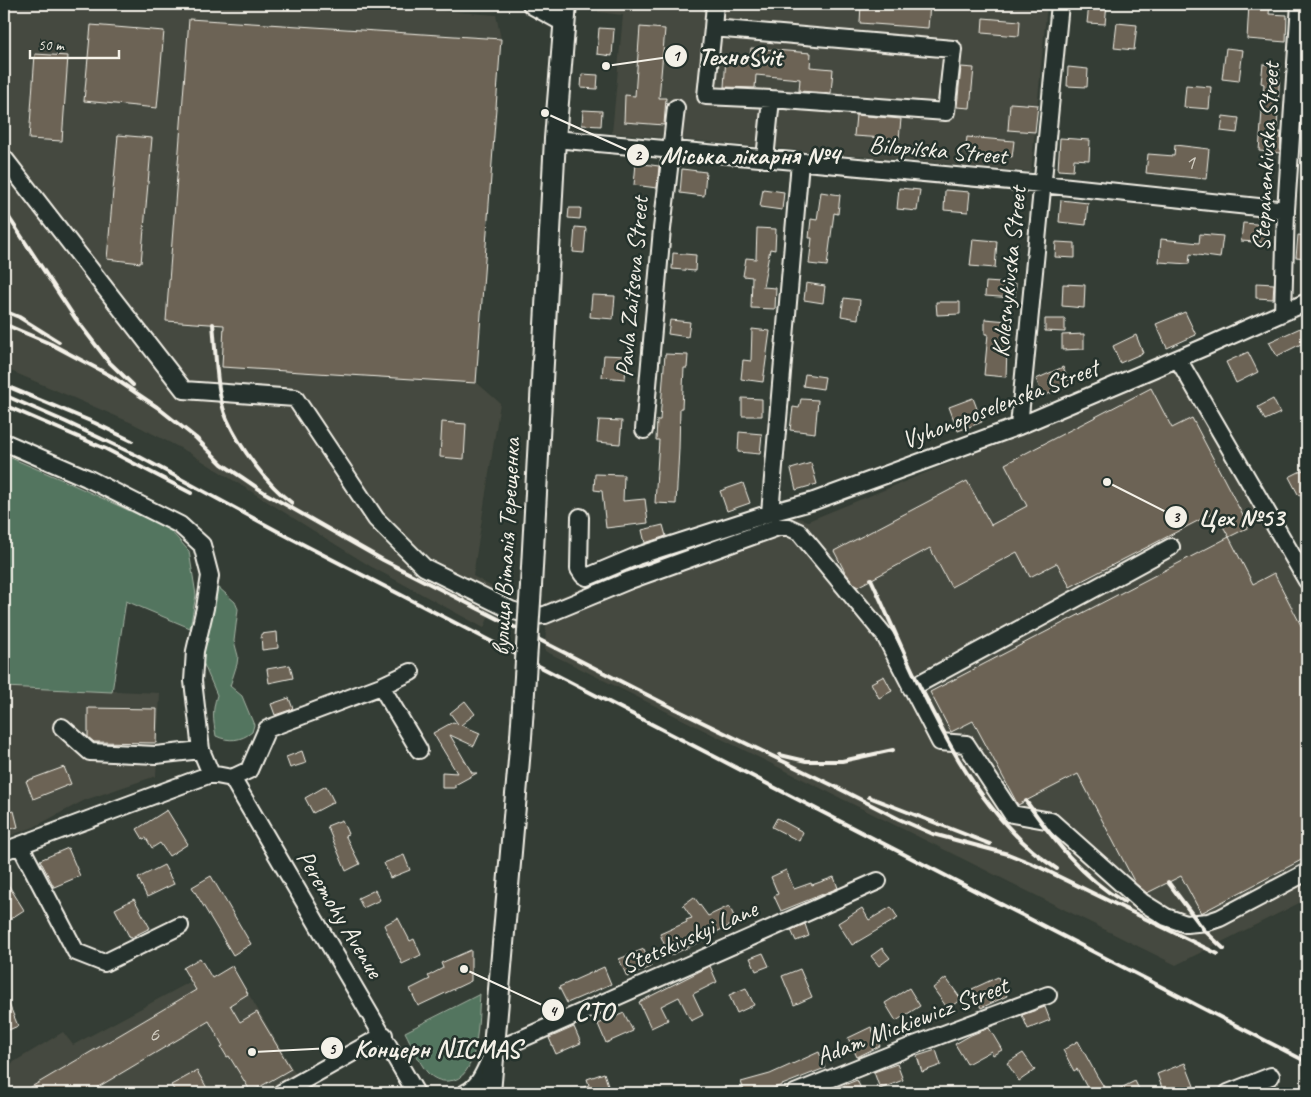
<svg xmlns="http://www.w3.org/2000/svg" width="1311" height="1097" viewBox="0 0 1311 1097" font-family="Caveat,sans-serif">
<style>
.built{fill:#45493f}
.green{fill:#53745e;stroke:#a4b2a3}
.building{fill:#6c6455;stroke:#f4f1e8}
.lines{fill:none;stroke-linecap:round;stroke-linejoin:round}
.minor-casing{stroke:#f4f1e8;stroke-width:20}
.major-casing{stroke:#f4f1e8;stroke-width:24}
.minor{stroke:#26332d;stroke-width:16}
.major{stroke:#26332d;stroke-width:20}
.rail{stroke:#f4f1e8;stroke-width:4}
.major-bridge-casing{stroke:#f4f1e8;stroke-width:24;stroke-linecap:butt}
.major-bridge{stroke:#26332d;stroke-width:20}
.labels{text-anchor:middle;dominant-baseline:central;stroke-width:5;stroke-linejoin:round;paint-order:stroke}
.number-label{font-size:22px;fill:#d2cec3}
.street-label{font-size:25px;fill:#f4f1e8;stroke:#26332d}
.leader{fill:none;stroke:#f4f1e8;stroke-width:2}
.callout-dot{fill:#f4f1e8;stroke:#26332d;stroke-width:2}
.mark-label{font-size:15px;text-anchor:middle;font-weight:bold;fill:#111}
.callout-label{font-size:26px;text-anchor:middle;font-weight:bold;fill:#f4f1e8;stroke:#26332d;stroke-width:5;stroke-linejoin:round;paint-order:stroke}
</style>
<rect width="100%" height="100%" fill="#343d35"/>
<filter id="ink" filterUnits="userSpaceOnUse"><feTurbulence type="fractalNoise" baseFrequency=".02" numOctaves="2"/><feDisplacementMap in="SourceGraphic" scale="10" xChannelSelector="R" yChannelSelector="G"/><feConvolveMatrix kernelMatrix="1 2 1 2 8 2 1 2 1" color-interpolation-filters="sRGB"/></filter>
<g filter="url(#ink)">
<path class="built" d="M4,4H350L496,15L501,39L476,382L500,403L473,576L499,591L484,628L370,566L188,452L132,423L4,368Z
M599,4H1047L1031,172L612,133L623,15L598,12Z
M1175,371L1307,597V899L1176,965L545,651L547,602L669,553L786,514L808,521Z
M4,686L160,693L156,776L85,800L34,827L4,838Z
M200,958L212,977L232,966L307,1093H4V1068L63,1032L73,1045L190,982L183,968Z"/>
<path class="green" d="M4,455L65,481L169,529L189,551L196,595L190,628L126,601L112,692L4,687Z
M218,587L235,602L238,609L234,641L238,656L237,664L230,686L242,696L254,725L252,732C241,741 229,742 216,736C213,719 212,711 217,695L202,660V653L208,640L207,603L211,590Z
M480,994C478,1018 480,1081 448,1081C441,1082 432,1078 427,1072C419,1063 411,1043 405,1032Z"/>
<path class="building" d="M861,4H930L928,28L860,23Z
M1089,4H1107L1105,24L1087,23Z
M1249,4H1270L1269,14L1287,15L1286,42L1247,39Z
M983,18L1020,21L1019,36L982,33Z
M189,19L501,39L476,383L222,367L224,325L166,321Z
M1117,23L1137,25L1134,50L1114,48Z
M91,25L164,31L157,108L84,101Z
M640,27L665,29L659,98H666L664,125L624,122L625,95L635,96Z
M599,28L614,29L612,56L597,54Z
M751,48L811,53L810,67L833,69L831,93L799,91L800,79L756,75L755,88L724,87L726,57L750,59Z
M1226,48L1243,50L1239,81L1222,79Z
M35,54L68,56L62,141L29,139Z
M1263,64L1280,66L1277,132H1281L1280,153L1259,151L1264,84L1261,83Z
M961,67L974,68L970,108L957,107Z
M1068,67L1088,69L1087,87L1067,86Z
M582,74L598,75L597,89L581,88Z
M1186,85L1211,87L1209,109L1184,107Z
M1010,103L1038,105L1035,132L1008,130Z
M583,110L602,111L601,126L582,125Z
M856,115L901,119L899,139L854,136Z
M1223,116L1239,118L1237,133L1221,131Z
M118,135L152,138L141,263L107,259Z
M967,137L1014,141L1012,157L965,153Z
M1060,138L1090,140L1089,160L1074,159L1073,171L1058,170Z
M1175,145L1209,149L1206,179L1146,173L1148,154L1174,156Z
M636,163L659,166L657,188L634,185Z
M682,169L706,172L704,196L680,193Z
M899,188L920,190L917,211L897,209Z
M763,189L784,192L782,210L760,207Z
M945,190L970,192L968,212L944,210Z
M821,192L840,195L838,214L834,213L827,266L809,264L812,238H809L811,219L817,220Z
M1061,200L1088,203L1086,225L1059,222Z
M569,208H581L580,219L568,218Z
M1243,223L1269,225L1267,243L1241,241Z
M575,227L586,228L584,253L573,252Z
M757,228L776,229L775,250L770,249L763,287L776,288L775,309L751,308L752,277L743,276L746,258L756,259Z
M1200,234L1223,236L1220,258L1190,254L1189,264L1159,262L1161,239L1199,243Z
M1298,235L1307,236V258L1296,257Z
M973,239L997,241L995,268L970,266Z
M1056,242L1075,243V258L1055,257Z
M673,253L696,255L695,271L672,269Z
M986,282L1016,284L1015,298L985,296Z
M806,283L825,286L823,303L804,300Z
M1256,283L1274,284L1273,299L1256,298Z
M1063,284L1085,285L1084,308L1062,306Z
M592,295L615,296L613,319L590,317Z
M844,298L860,300L858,319L841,316Z
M936,302H960V314L937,315Z
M1185,312L1196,335L1167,348L1156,324Z
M985,319L1008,321L1006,377L984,375L988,334H985Z
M1045,319H1065V332L1045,331Z
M670,320L690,322L688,337L668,334Z
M1307,325V341L1277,356L1269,342Z
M752,329L770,331L763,382L741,379L743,360L751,361Z
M1084,334V349L1062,350V335Z
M1136,335L1143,353L1120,363L1113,346Z
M1248,352L1258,372L1236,383L1226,362Z
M665,354L688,355L687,368H684L682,408H680L679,449L676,504L655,503L659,440H656L657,420H660Z
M604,355L627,356L625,379L602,377Z
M1063,367L1071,385L1043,396L1036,379Z
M805,374L825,377L823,389L803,386Z
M1151,388L1172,428L1192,418L1249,527L1229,537L1215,512L1070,587L1057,563L1030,577L1017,552L951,587L930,548L857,587L845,572L834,551L967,481L991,525L1027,506L1005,464Z
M742,398L762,399V416H742Z
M973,398L982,422L958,431L949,407Z
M801,399L818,400L815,433L790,430L793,407L799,408Z
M1273,399L1280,413L1265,420L1258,407Z
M599,420L622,421L620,444L597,442Z
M442,422L466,424L464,459L440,457Z
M739,432L762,434L760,454L738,452Z
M811,463L817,484L796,490L791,469Z
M1307,468V492L1299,496L1289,477Z
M595,474L624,475L623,501L645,499L648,523L606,528L602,491L594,490Z
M743,483L750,503L727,511L720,491Z
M663,525L666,536L645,543L642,530Z
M1229,537L1253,584L1274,573L1307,637V857L1201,913L1181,876L1147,893L1135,883L1078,774L1018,805L973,721L951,732L930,692Z
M277,632L278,648L262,650L261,634Z
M290,665L293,678L269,683L267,669Z
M884,676L892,691L879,698L871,683Z
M289,698L293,709L275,715L271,704Z
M465,701L475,714L461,725L480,733L474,746L450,735L472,773H477L455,785V788H442V772L457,773L433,733L453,722L458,724L450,713Z
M88,708L157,709L156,743L94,742L88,737Z
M302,751L306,763L290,768L286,757Z
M64,767L71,784L33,799L26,781Z
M326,786L334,802L313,813L305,798Z
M167,810L188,844L169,856L160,843L152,848L146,838L143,839L137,829Z
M14,811L18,827L4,831V814Z
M777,818L803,832L799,841L772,827Z
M342,820L348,834L345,835L360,864L346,871L327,826Z
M68,848L80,876L54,887L40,860Z
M404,855L410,870L390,878L384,863Z
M164,865L174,884L147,897L138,878Z
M786,870L794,889L811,883L812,885L834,877L838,888L781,911L774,896L778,894L771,877Z
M211,876L251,944L233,955L192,887Z
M4,878L24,910L4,923Z
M375,890L380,900L363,908L358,898Z
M694,897L708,916L729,906L737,922L712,934L713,936L669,956L660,934L687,922L686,920L692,918L683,905Z
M134,899L150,928L130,938L115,909Z
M891,907L898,918L852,945L838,923L862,908L869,920Z
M398,918L410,941L414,939L421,955L402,964L384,925Z
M805,924L809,936L796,941L791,930Z
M882,948L890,958L879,966L871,956Z
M644,949L651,967L627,977L619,959Z
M471,950V981L418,1006L410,989L430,979L428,976L443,968L441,963Z
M763,953L769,966L756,971L750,958Z
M200,958L212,978L232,966L248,994L230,1005L240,1022L257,1012L291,1069L251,1092L229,1056L227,1057L221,1047L223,1046L209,1021L88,1093H21L196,990L183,968Z
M710,966L717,982L693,994L703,1015L691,1021L679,997L661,1006L668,1020L651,1028L639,1002Z
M604,967L611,984L567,1003L559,987Z
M800,969L812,997L794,1005L782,976Z
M998,977L1007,996L981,1008L972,989Z
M946,978L961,999L948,1009L933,988Z
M746,988L754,1005L737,1013L729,995Z
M909,988L920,1006L896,1021L885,1003Z
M4,992L18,1026L4,1032Z
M1045,1007L1050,1020L1028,1029L1022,1015Z
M624,1013L633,1031L606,1043L598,1024Z
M574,1027L581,1043L556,1054L549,1038Z
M871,1027L880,1046L857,1057L848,1038Z
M989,1028L1002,1050L993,1055L991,1051L967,1064L955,1044L971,1035Z
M1078,1041L1097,1076L1108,1093H1090L1077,1069L1074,1071L1063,1050Z
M936,1050L941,1065L922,1072L917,1056Z
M819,1052L825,1068L767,1091L768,1093H745L741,1082L770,1074Z
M1023,1053L1035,1070L1019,1081L1007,1063Z
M1185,1063L1194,1086L1175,1093H1164L1157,1074Z
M897,1064L903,1080L880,1089L874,1072Z
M197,1071L210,1093H176L171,1085Z
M604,1073L610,1091L604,1093H569L589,1085L587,1079Z
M857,1080L863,1093H825Z
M1135,1081L1141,1093H1111Z"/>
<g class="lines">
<g class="minor-casing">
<path id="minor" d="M713,28L715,4
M555,139L1042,184L1286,210
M4,158L184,390L295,398L376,519L424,567L511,610L532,616L545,615L630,580L778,527H788L799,532L885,636L940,742L966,744L1012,814L1051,821L1142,902L1166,917L1186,924L1208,922L1220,918L1307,872
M765,159L771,99L706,96L713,28L953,49L946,112L771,99
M1283,313L1286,210L1300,4
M1178,359L1307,581
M1019,426L1060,4
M644,430L662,229L676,108
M4,442L87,478L180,525L202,545L210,576L205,608L195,651L193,681L201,750L211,774
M770,513L800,162
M580,517L579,569L583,575L587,577L637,556L770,513L814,501L1019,426L1205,347L1307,302
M381,686L419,750
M911,688L1171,547
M62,727L90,752L156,755L201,750
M211,774L232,778L416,1093
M232,778L249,770L267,729L381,686L411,672
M20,845L76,952L104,963L180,926
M4,851L211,774
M281,1093L384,1035
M465,1093C481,1087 487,1065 494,1051L878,881
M795,1093L917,1044L1048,995
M1228,1093L1271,1076"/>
</g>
<g class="major-casing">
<path id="major" d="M533,4L564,21
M531,586L555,139L566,4
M490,1093L521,737"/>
</g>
<use href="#minor" class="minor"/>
<use href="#major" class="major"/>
<path class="rail" d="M4,210L75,318L108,361L133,385
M4,311L19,317L59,342
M4,324L51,344L111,376L157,407L196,438L222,464L243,478L265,493L383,560L671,707L832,785L899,819L933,834L1008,854L1033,864L1218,954
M213,324C216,352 216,394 227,419C239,446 267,485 292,503
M4,385L95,423L132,441
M4,395L66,422L138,456L281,533L1307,1062
M4,405L106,449L191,493
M871,579C916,676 964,809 1057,869
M780,755L806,761H842L893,750
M869,797L990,844
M1026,801C1054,840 1081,877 1124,902
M1168,882L1204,930L1224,949"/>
<g class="major-bridge-casing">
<path id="major-bridge" d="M521,737L531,586"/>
</g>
<use href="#major-bridge" class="major-bridge"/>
</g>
</g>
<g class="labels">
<g class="number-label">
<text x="1190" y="162">1</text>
<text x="154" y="1034">6</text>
</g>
<g class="street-label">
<text transform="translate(938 150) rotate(5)">Bilopilska Street</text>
<text transform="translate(1266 157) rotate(-87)">Stepanenkivska Street</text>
<text transform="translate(1009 272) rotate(-84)">Kolesnykivska Street</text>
<text transform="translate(632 287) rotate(-85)">Pavla Zaitseva Street</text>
<text transform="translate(1000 404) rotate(-21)">Vyhonoposelenska Street</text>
<text transform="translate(506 547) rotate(-87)">вулиця Віталія Терещенка</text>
<text transform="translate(340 914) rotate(59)">Peremohy Avenue</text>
<text transform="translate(689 937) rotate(-24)">Stetskivskyi Lane</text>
<text transform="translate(912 1021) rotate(-21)">Adam Mickiewicz Street</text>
</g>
</g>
<path class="leader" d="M606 66L676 56M545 113L638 155M1107 482L1176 517M464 969L553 1010M252 1052L332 1048"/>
<g class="callout-dot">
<circle cx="606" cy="66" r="5"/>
<circle cx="545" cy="113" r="5"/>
<circle cx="1107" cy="482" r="5"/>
<circle cx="464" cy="969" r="5"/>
<circle cx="252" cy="1052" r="5"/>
<circle cx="676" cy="56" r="12"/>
<circle cx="638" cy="155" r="12"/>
<circle cx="1176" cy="517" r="12"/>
<circle cx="553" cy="1010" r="12"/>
<circle cx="332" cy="1048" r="12"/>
</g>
<g class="mark-label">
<text x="676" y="61">1</text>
<text x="638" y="160">2</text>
<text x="1176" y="522">3</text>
<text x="553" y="1016">4</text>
<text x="332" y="1054">5</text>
</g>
<g class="callout-label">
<text x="740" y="65">ТехноSvit</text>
<text x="750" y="164">Міська лікарня №4</text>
<text x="1241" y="526">Цех №53</text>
<text x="594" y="1020">СТО</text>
<text x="437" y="1057">Концерн NICMAS</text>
</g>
<rect width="1311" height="1097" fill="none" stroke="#26332d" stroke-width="20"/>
<rect x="10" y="10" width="1291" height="1077" fill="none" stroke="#f4f1e8" stroke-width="2" filter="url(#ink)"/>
<path d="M30 50v8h89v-8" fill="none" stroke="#f4f1e8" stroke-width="2.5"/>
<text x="38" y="50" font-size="15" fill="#f4f1e8" stroke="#26332d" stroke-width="4" paint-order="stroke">50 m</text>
</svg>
